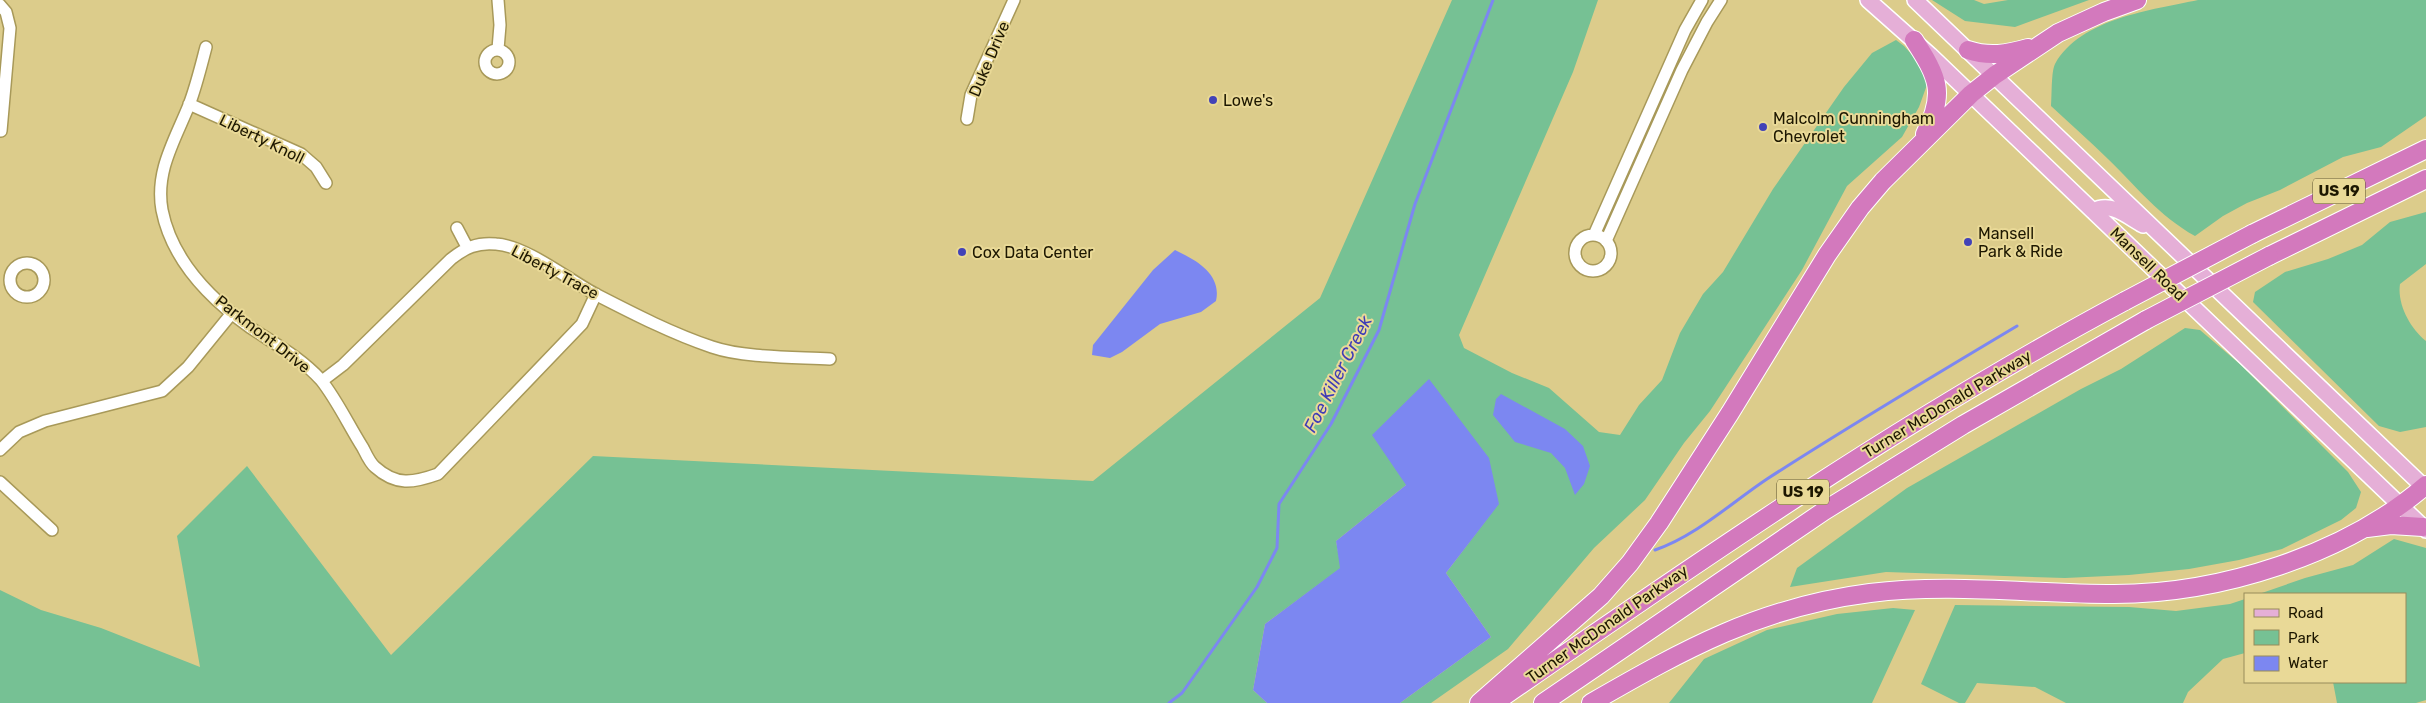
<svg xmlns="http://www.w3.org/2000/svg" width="2426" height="703" viewBox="0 0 2426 703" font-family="Rubik,sans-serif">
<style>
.green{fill:#76c194}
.water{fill:#7c87f1}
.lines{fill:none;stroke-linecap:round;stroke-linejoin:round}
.stream{stroke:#7c87f1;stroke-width:3}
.minor-casing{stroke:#a89959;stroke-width:14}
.major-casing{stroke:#fff;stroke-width:18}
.highway-casing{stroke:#fff;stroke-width:20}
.minor{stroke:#fff;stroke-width:11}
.major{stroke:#e5afd7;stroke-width:15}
.highway{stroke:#d379bd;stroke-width:18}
.highway-bridge-casing{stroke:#fff;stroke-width:20;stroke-linecap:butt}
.highway-bridge{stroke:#d379bd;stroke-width:18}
.poi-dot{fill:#4242b7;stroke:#e9d997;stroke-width:2}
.labels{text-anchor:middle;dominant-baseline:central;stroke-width:4;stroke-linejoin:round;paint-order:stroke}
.shield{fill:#e9d997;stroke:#5a512d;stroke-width:1}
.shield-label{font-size:15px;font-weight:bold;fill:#1d1700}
.street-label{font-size:16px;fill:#1d1700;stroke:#e9d997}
.poi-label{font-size:16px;fill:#1d1700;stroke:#e9d997;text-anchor:start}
.water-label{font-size:18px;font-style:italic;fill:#3f3cb6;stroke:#e9d997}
</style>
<rect width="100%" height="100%" fill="#dccc8b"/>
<path class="green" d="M1452,0H1598L1573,72L1459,335L1464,348L1512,373L1549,388L1599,432L1620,435L1639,405L1662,380L1680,333L1703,294L1723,272L1773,189L1844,87L1872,53L1896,40L1904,46L1925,69L1928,82L1919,107L1902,137L1847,186L1802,270L1710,411L1684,443L1645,500L1594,548L1508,649L1431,703H1400L1491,637L1446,573L1499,503L1406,485L1336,541L1341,568L1265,624L1253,690L1267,703H0V590L41,610L101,628L200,667L177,536L247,466L391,655L593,456L1093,481L1320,298Z
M1932,0H1974L1984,4L2008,0H2089L2015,27L1965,21Z
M2198,0H2426V116L2381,147L2343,157L2280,190L2247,203L2223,216L2195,236C2159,216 2137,187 2108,159C2090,141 2070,124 2051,106C2052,96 2051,72 2055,64C2081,18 2152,10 2198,0Z
M2426,212V264L2400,284C2397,304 2410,328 2426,341V427L2400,432L2379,426L2253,302L2255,292L2285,272L2328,259L2362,245L2390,222Z
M2185,328L2200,330L2241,365L2348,472L2361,492L2356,508L2341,520L2282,549L2239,560L2189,569L2129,575L2065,578L1886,572L1790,587L1797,568L1907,488L2081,389L2121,369Z
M2394,539L2426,548V700L2416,703H2337L2333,682H2405V594H2259L2305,578L2353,565Z
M2245,599V653L2223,659L2188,692L2183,703H2066L2035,687L1977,683L1965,703H1959L1921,684L1955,605L2129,607L2176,611L2230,604Z
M1893,608L1915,610L1872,703H1669L1704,659L1767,630L1837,614Z"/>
<path class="water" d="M1175,250C1196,260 1222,274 1216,301L1201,312L1160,324L1122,352L1110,358L1092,355L1093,345L1153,270Z
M1429,379L1489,458L1499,504L1446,573L1491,637L1400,703H1267L1253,690L1265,624L1340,568L1336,541L1406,485L1372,435Z
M1501,394L1565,429L1583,446L1590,466L1584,484L1575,495L1565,468L1551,453L1515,442L1493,415L1496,399Z"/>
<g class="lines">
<path class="stream" d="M1655,550C1696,536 1731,503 1767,479C1849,426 1933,376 2017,326
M1169,703L1182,693L1257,587L1277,548L1279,504L1331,424L1379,330L1415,204L1493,0"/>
<g class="minor-casing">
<path id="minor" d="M498,0L500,25L498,49
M0,5L6,12L10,28L1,131
M206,47C201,66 196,87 189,105C175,140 155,171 162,210C172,261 210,299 251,328C275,344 301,358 321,380C337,400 349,426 363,448C366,454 370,463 375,467C396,486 413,483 438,474L582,324L596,294
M485 62a12 12 0 1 1 24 0a12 12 0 1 1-24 0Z
M189,104L301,154L316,167L326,183
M967,119L971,95L1014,0
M457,228L467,247
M1594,235L1685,30L1702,0
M1575 253a18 18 0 1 1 36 0a18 18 0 1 1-36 0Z
M1606,241L1682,70L1707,22L1721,0
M10 280a17 17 0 1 1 34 0a17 17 0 1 1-34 0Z
M322,381L343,365L451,259C465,248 477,242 496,244C527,246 570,281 597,295C634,314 673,334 712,347C744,358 795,357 830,359
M0,450L19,432L45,421L162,391L188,367L232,313
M0,482L52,530"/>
</g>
<g class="major-casing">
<path id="major" d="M1868,0L1930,55L2426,530
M1915,0L2426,489
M2093,211C2111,201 2127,216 2143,225"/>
</g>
<g class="highway-casing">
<path id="highway" d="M1914,40C1938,77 1946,93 1925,134
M1968,50C1989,57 2007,54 2028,48
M2252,234L2426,149
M2269,256L2426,179
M2367,528L2391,525L2423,527
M1479,703L1601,596L1630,563L1659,523L1730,413L1827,255L1860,208L1883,181L1971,94L1995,75L2058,33L2104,12L2137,0
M1494,703C1699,561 1904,419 2125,301
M1543,703L1824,511L1963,425L2146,320
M1591,703C1685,649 1760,607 1870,593C1950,583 2033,594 2114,594C2220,594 2345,555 2426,485"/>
</g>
<use href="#minor" class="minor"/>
<use href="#major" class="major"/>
<use href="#highway" class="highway"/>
<g class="highway-bridge-casing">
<path id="highway-bridge" d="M2125,301L2252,234
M2146,320L2269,256"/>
</g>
<use href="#highway-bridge" class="highway-bridge"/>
</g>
<g class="poi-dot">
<circle cx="1213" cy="100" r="5"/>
<circle cx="1763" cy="127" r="5"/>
<circle cx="1968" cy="242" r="5"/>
<circle cx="962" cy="252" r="5"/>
</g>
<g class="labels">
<g class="shield">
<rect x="2313" y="178.5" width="52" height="25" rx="4"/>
<rect x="1777" y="479.5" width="52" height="25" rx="4"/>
</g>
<g class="shield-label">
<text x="2339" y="191">US 19</text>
<text x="1803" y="492">US 19</text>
</g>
<g class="street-label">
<text transform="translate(989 59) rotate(-67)">Duke Drive</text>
<text transform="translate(262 139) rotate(26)">Liberty Knoll</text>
<text transform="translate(2148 264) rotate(44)">Mansell Road</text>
<text transform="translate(555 272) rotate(28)">Liberty Trace</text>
<text transform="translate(263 334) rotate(38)">Parkmont Drive</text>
<text transform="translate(1947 404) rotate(-31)">Turner McDonald Parkway</text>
<text transform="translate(1607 624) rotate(-35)">Turner McDonald Parkway</text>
</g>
<g class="poi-label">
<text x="1223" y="100">Lowe's</text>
<text x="1773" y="118">Malcolm Cunningham<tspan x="1773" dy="18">Chevrolet</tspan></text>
<text x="1978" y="233">Mansell<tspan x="1978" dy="18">Park &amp; Ride</tspan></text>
<text x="972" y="252">Cox Data Center</text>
</g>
<g class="water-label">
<text transform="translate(1338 374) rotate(-63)">Foe Killer Creek</text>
</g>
</g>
<rect x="2244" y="593" width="162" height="90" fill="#e9d997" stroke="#978b5b"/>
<rect x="2254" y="609" width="25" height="8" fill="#e5afd7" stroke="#978b5b"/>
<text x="2288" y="618" font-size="15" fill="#1d1700">Road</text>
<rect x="2254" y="630" width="25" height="15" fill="#76c194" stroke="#978b5b"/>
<text x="2288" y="643" font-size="15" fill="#1d1700">Park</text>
<rect x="2254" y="656" width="25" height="15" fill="#7c87f1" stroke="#978b5b"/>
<text x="2288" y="668" font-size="15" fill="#1d1700">Water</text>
</svg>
